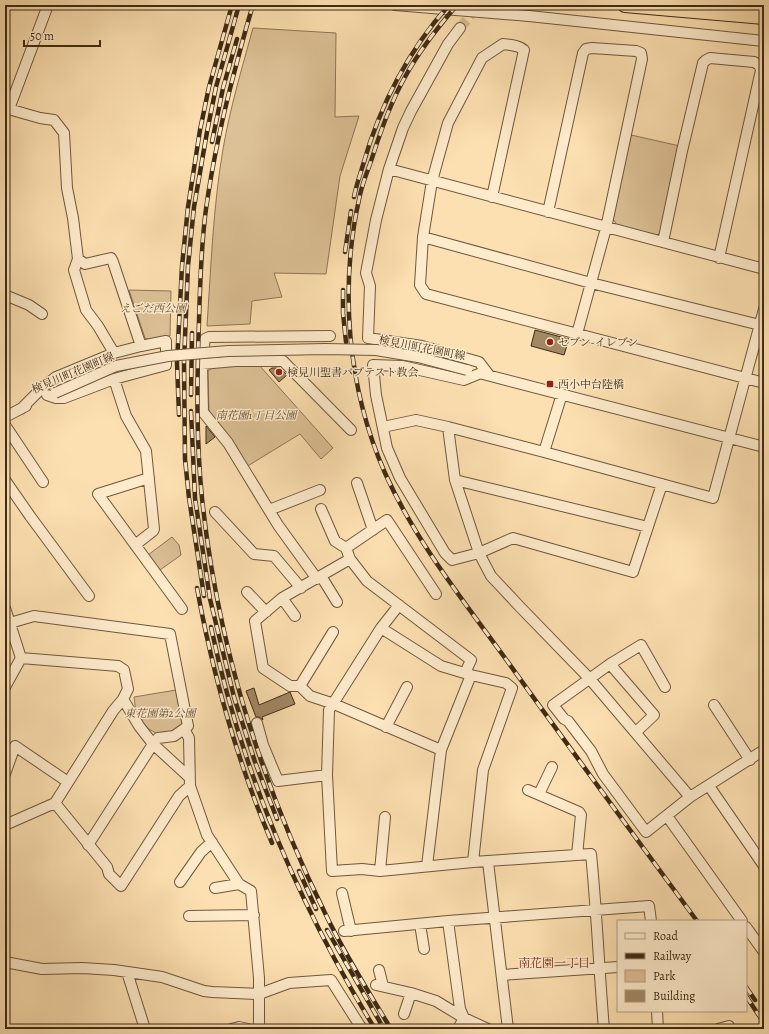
<svg xmlns="http://www.w3.org/2000/svg" width="769" height="1034" viewBox="0 0 769 1034" font-family="Alegreya,'Noto Serif JP',serif">
<style>
.green{fill:#ddc196;stroke:#8e7656}
.building{fill:#a28966;stroke:#3f2b15}
.lines{fill:none;stroke-linecap:round;stroke-linejoin:round}
.minor-tunnel{stroke:#d7bc92;stroke-width:10;stroke-dasharray:10 5;stroke-linecap:butt}
.minor-casing{stroke:#6e583c;stroke-width:12}
.highway-casing{stroke:#3f2b15;stroke-width:16}
.minor{stroke:#feebcc;stroke-width:10}
.highway{stroke:#fde0b1;stroke-width:14}
.rail-casing{stroke:#3f2b15;stroke-width:4.5}
.rail{stroke:#feebcc;stroke-width:3;stroke-dasharray:9;stroke-linecap:butt}
.minor-bridge-casing{stroke:#6e583c;stroke-width:12;stroke-linecap:butt}
.minor-bridge{stroke:#feebcc;stroke-width:10}
.poi-dot{fill:#8f2418;stroke:#feebcc;stroke-width:1.5}
.labels{text-anchor:middle;dominant-baseline:central;stroke-width:3;stroke-linejoin:round;paint-order:stroke}
.park-label{font-size:11px;font-style:italic;fill:#665035;stroke:#feebcc}
.poi-label{font-size:11px;fill:#3f2b15;stroke:#feebcc;text-anchor:start}
.street-label{font-size:11px;fill:#3f2b15;stroke:#feebcc}
.neighbourhood-label{font-size:12px;fill:#7a1f14;stroke:#feebcc}
</style>
<rect width="100%" height="100%" fill="#fde0b1"/>
<filter id="stains"><feTurbulence type="fractalNoise" baseFrequency=".005" numOctaves="4"/><feColorMatrix values="0 0 0 0 .2 0 0 0 0 .09 0 0 0 0 .02 0 0 0 .5 -.17"/></filter>
<radialGradient id="worn" r=".72"><stop offset=".6" stop-color="#630" stop-opacity="0"/><stop offset="1" stop-color="#630" stop-opacity=".3"/></radialGradient>
<path class="green" d="M253,28L336,33L335,117L359,116L340,176L326,274L274,273L282,297L252,301L250,324L207,326C211,267 213,208 223,149C230,108 242,68 253,28Z
M631,135L680,146L661,232L657,235L617,225L613,219Z
M129,290L171,291L170,336L149,340L145,338Z
M259,365L333,448L321,459L300,434L246,467L209,413L208,371L215,366Z
M172,537L179,545L181,555L160,570L148,555Z
M176,690L182,724L173,733L160,735C138,724 137,721 134,697Z"/>
<path class="building" d="M535,330L569,339L564,355L531,346Z
M272,368H280L287,375L279,382L269,370Z
M206,426L215,437L206,444Z
M254,688L259,705L290,692L295,704L262,717L263,720L259,717H256L246,691Z"/>
<g class="lines">
<path class="minor-tunnel" d="M460,28L479,5"/>
<g class="minor-casing">
<path id="minor" d="M395,5L529,16L764,41
M460,28L448,44L411,111L403,128L389,169L376,220L366,273L370,286L368,338L422,346L479,362L489,375
M5,108L40,118L54,120L64,133L67,188L73,218L78,259L85,264L111,258L113,262L141,346
M9,109L48,5
M389,169L764,269
M492,197L524,50C519,45 510,45 503,44L482,58L448,123L432,181L423,237L420,285L426,294L764,383
M548,212L583,53L586,49L592,48L636,51L641,53L642,59L606,228L577,334
M423,237L591,283L760,325
M663,242L682,151L703,63L706,60L710,58L754,62L759,65L761,70L719,258
M78,259L74,270L86,310L98,326L114,353
M5,295L29,305L42,314
M202,360L205,339L209,337L330,336
M481,373L464,380L402,366L373,365L376,395L387,448L400,478L445,553L452,560L479,553L513,538L633,572L662,484
M483,374L764,447
M114,379L126,416L146,451L154,529L153,531L135,545
M21,409L43,387L56,377L114,353L141,346L166,341V365L114,379L64,398H56L47,395
M5,417L26,406
M5,425L43,482
M383,427L416,420L448,427L544,452L562,394
M448,427L455,480L479,553L491,576L521,608L589,678L690,797
M544,452L713,498L764,309
M149,478L98,494L182,609
M5,480L30,516L89,596
M455,480L648,527
M357,483L373,530
M321,509L335,541L346,548L350,559L367,581L471,660L465,673
M269,510L320,490
M215,512L254,554L274,556L301,588
M346,548L387,520L436,594
M350,559L282,598L255,621L263,668L290,686H300L310,696L334,704L441,750
M321,576L337,602
M317,579L278,525L228,443L203,412L202,364L235,361H283L351,430
M247,592L266,612
M282,598L295,616
M399,605L381,628L329,710L327,775L332,871L362,869L380,871L473,862L591,854C597,913 599,971 604,1029
M5,608L21,658L5,687
M10,623L34,616L170,634L188,726L184,729L189,738L190,786L207,835L239,884L251,891L259,978V1029
M381,628L441,666L471,675L506,683L512,688L483,770L473,862
M21,658L118,666L124,670L128,689L123,699L139,726L153,744L189,777
M610,664L654,715L636,732
M300,686L333,632
M665,687L641,645L610,664L553,705L564,719L568,721L591,751L603,774L646,832L690,797L764,750
M714,705L750,760
M257,723L263,745L278,781L327,775
M386,727L407,687
M5,774L15,746L68,782
M709,786L764,866
M528,790L579,812L581,815L577,855
M539,794L552,767
M55,803L107,867L109,874L121,886L179,796L190,786
M667,816L742,921
M5,825L55,803L113,711L123,699
M88,845L153,744L158,738L174,736L184,729
M488,862L508,1029
M427,866L441,750L471,675
M380,871L385,817
M180,882L201,852L212,842
M215,888L239,884
M342,893L351,931
M189,916L254,915
M448,921L460,1009L464,1018L458,1029
M420,924L424,949
M746,927L764,952
M344,931L448,921L649,906L651,921
M5,962L42,969L82,968L114,970L162,977L204,991L212,992L259,994L289,983L331,980L362,1029
M379,970L383,986
M127,972L145,1029
M502,975L618,967
M376,985L411,993L436,1001L464,1018L488,1029
M657,1011L658,1029
M404,1014L411,993
M231,1029L239,1027L248,1029
M718,1029L729,1026"/>
</g>
<g class="highway-casing">
<path id="highway" d="M625,5L764,17"/>
</g>
<use href="#minor" class="minor"/>
<use href="#highway" class="highway"/>
<g class="rail-casing">
<path id="rail" d="M253,5C247,24 242,43 237,62C224,110 213,159 206,209C201,246 200,284 199,321C197,380 196,439 202,498C217,642 261,783 325,913C344,953 368,991 391,1029
M457,5C438,27 419,51 405,77C392,100 381,130 373,155C369,168 363,181 360,195C339,286 347,387 385,473C415,540 462,599 505,658C568,746 633,834 697,921
M212,142L223,88L237,39
M354,197C356,186 360,175 363,165C380,105 408,51 449,5
M345,252L351,211
M343,290V313L346,342
M191,395L192,333
M191,411L195,498L210,599L234,697L255,762L277,819
M179,415L177,363L182,266L188,207L200,130L209,87L232,5
M197,588C213,675 237,761 272,843
M204,596L189,498L185,459L184,362L188,266L194,207L207,132L216,87L239,5
M211,627C241,770 299,905 375,1029
M299,871L316,909
M327,930L384,1029
M746,987L755,1000
M746,996L764,1023"/>
</g>
<use href="#rail" class="rail"/>
<g class="minor-bridge-casing">
<path id="minor-bridge" d="M55,393L116,366L168,356L228,351L325,349L376,350L418,357L467,370"/>
</g>
<use href="#minor-bridge" class="minor-bridge"/>
</g>
<g class="poi-dot">
<circle cx="550" cy="342" r="4"/>
<circle cx="279" cy="372" r="4"/>
<rect x="546" y="380" width="8" height="8" rx="2"/>
</g>
<g class="labels">
<g class="park-label">
<text x="153" y="308">えごだ西公園</text>
<text x="256" y="415">南花園1丁目公園</text>
<text x="160" y="713">東花園第2公園</text>
</g>
<g class="poi-label">
<text x="558" y="342">セブン-イレブン</text>
<text x="287" y="372">検見川聖書バプテスト教会</text>
<text x="558" y="384">西小中台陸橋</text>
</g>
<g class="street-label">
<text transform="translate(422 348) rotate(11)">検見川町花園町線</text>
<text transform="translate(73 373) rotate(-23)">検見川町花園町線</text>
</g>
<g class="neighbourhood-label">
<text x="554" y="963">南花園一丁目</text>
</g>
</g>
<rect width="769" height="1034" fill="none" stroke="#fde0b1" stroke-width="20"/>
<rect x="6" y="6" width="757" height="1022" fill="none" stroke="#3f2b15" stroke-width="2"/>
<rect x="10" y="10" width="749" height="1014" fill="none" stroke="#3f2b15"/>
<rect x="617" y="920" width="130" height="92" fill="#feebcc" stroke="#b29e83"/>
<rect x="625" y="933" width="20" height="6" fill="#feebcc" stroke="#b29e83"/>
<text x="653" y="940" font-size="12" fill="#3f2b15">Road</text>
<rect x="625" y="953" width="20" height="6" fill="#3f2b15" stroke="#b29e83"/>
<text x="653" y="960" font-size="12" fill="#3f2b15">Railway</text>
<rect x="625" y="970" width="20" height="12" fill="#ddc196" stroke="#b29e83"/>
<text x="653" y="980" font-size="12" fill="#3f2b15">Park</text>
<rect x="625" y="990" width="20" height="12" fill="#a28966" stroke="#b29e83"/>
<text x="653" y="1000" font-size="12" fill="#3f2b15">Building</text>
<path d="M24 40v6h76v-6" fill="none" stroke="#3f2b15" stroke-width="2"/>
<text x="30" y="40" font-size="12" fill="#3f2b15" stroke="#feebcc" stroke-width="3" paint-order="stroke">50 m</text>
<rect width="100%" height="100%" filter="url(#stains)"/>
<rect width="100%" height="100%" fill="url(#worn)"/>
</svg>
